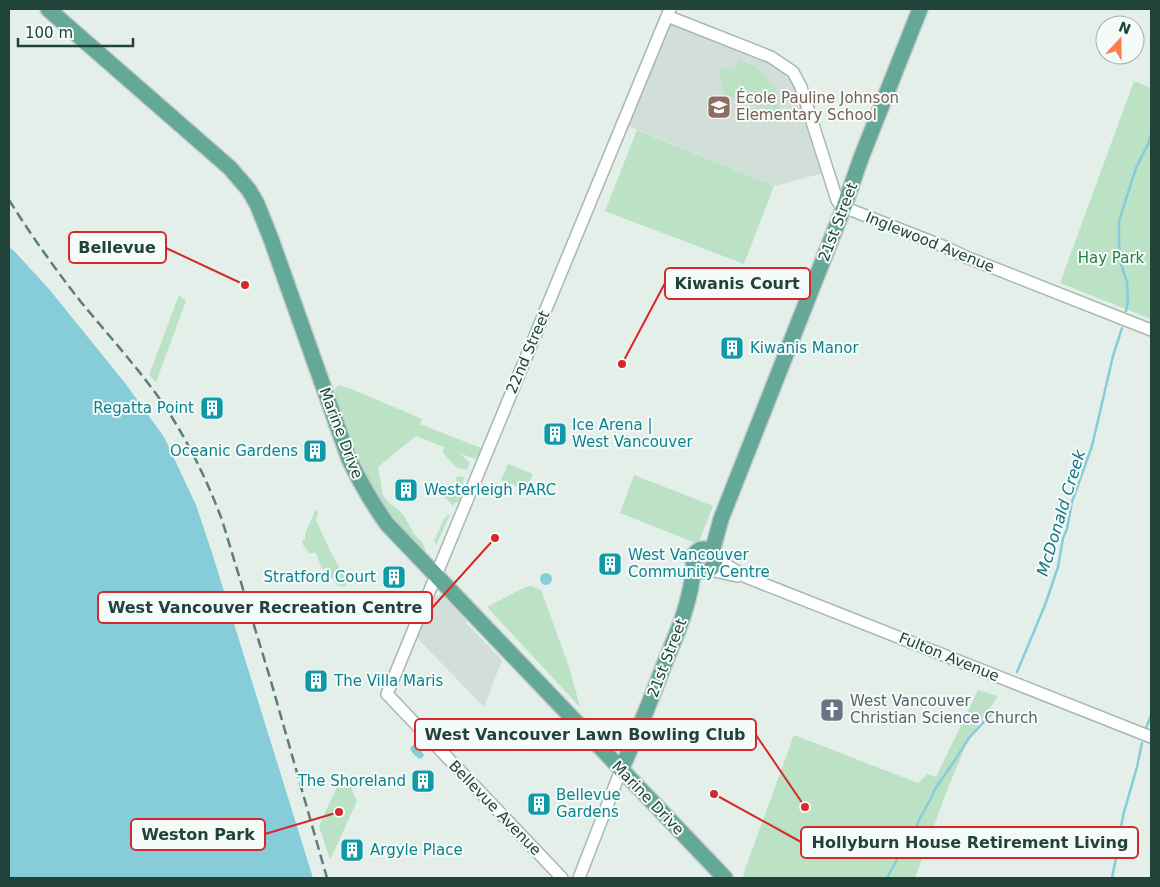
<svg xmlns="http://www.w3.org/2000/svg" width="1160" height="887" viewBox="0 0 1160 887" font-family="'DejaVu Sans',sans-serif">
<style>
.built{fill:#d2dfd9}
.green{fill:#bbe2c5}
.water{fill:#87ccd9}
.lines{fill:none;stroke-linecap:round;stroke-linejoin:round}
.stream{stroke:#87ccd9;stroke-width:2.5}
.minor-casing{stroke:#a6b8b2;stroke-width:14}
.major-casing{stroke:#c1cac8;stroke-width:18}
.minor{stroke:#fff;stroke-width:11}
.major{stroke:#64a997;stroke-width:15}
.rail{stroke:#5c7e75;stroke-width:2.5;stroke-dasharray:10 5;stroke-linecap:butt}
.labels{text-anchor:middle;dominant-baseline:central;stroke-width:4;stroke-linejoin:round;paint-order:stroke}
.education-label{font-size:15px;fill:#785e54;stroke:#f5fbf8;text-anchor:start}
.street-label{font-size:15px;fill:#21433a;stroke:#f5fbf8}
.park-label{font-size:15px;fill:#277e48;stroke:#f5fbf8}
.culture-label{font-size:15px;fill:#0d838f;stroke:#f5fbf8;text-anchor:start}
.worship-label{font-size:15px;fill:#5b616d;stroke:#f5fbf8;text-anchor:start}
.water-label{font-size:16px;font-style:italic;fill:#147385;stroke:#f5fbf8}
.leader{fill:none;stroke:#d62828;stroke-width:2}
.callout-dot{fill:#d62828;stroke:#f5fbf8;stroke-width:2}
.callout{fill:#f5fbf8;stroke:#d62828;stroke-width:2}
.callout-label{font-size:16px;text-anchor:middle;font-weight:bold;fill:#21433a}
</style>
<rect width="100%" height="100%" fill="#e4efea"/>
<path class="built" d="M669,23H673L764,58L788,73L799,90L824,173L774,186L626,125Z
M441,595L445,596L467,619L466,623L502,660L484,707L417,638L433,599L436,596Z"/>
<path class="green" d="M739,60L756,67L763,72L769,83L775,87L777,91C775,99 782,105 779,114L723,94L720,77V70L724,67L734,71Z
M1134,81L1151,88V319L1060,283Z
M637,130L774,186L744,264L605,211Z
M179,295L186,301L156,382L149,375Z
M338,385L349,388L422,419L420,424L481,448L482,452L479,460L461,454L470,463L467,470L458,468L453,464L443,453L444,447L416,436L378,467L383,495L389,503L398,509L404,516L414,534L423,543L426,553C409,534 390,516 376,494C357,464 347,428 335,394V389Z
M508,464L533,474L527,490L501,480Z
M634,475L713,506L698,544L620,513Z
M459,476L464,477L463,481L464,488L459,501L455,503L453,506L442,494C452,492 456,487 456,477Z
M316,509L318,513L316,520L333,557L347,580V583L344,587L337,585L333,578H329L327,572L330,570L329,568L323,569L321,567L316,553H309L303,545L302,540H305V534Z
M449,514V517L436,545L434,539L436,537L444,519Z
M531,586L541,590L569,667L580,707L487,607L525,587Z
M978,690L998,696L967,742L946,793L915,878H746L743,875L794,735L918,783L927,774L936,777Z
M349,777L353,793L357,801L330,860L319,826L340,780Z"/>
<path class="water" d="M9,247L15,252L49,289L125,383L164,437L196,505L213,556L313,878H9Z
M540 579a6 6 0 1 1 12 0a6 6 0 1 1-12 0Z
M414,745C418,746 422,751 424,755L423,757L420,759C416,757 412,753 410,749L412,746Z"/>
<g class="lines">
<path class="stream" d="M1126,311L1128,301L1127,282L1121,264L1119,244V221L1136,168L1148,144L1151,134
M1017,672L1045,605L1058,567L1063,538L1067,529L1072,502L1092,446L1113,356L1122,328
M1146,728L1151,715
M887,878L901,852L914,832L919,820L930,800L935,789L953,763L969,738L992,713
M1112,878L1117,853L1120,831L1124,812L1137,767L1142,743"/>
<g class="minor-casing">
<path id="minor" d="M667,16L771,57L793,72L801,87L837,200L841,206L945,247L966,257L1151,330
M716,561L728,566L746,577L1151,737
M710,570L737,576
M562,878L387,694L670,9
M579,878L621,770"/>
</g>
<g class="major-casing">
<path id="major" d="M48,9L230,168L249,190L257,204L271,239L349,459C360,482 372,503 387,524L725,878
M693 560a11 11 0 1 1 22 0a11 11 0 1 1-22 0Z
M712,552L721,519L844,207L861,158L920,9
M621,770C637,734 652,697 666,660C679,629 691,600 694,565"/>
</g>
<use href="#minor" class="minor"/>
<use href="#major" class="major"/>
<path class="rail" d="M9,200C31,235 55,269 81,302C109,336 139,369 164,405C188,441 207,480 222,520L270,678L327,878"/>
</g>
<defs>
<g id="school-square" transform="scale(1.25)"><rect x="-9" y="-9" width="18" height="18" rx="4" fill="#8d6e63" stroke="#f5fbf8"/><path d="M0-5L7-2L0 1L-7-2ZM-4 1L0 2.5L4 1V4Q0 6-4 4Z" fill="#fff"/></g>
<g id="building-square" transform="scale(1.25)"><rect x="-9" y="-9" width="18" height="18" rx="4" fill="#0f9aa8" stroke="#f5fbf8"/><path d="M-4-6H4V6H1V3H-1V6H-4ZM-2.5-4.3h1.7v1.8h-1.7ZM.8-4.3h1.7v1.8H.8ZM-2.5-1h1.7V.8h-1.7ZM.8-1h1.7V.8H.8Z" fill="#fff"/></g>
<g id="church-square" transform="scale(1.25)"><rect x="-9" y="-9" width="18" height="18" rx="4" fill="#6b7280" stroke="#f5fbf8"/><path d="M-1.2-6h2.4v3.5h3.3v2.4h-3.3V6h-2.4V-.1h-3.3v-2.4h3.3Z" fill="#fff"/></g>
</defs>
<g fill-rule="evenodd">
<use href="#school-square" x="719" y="107"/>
<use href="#building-square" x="732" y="348"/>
<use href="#building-square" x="212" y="408"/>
<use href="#building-square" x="555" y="434"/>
<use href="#building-square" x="315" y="451"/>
<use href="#building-square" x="406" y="490"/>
<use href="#building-square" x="610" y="564"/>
<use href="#building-square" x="394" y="577"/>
<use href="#building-square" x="316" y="681"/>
<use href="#church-square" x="832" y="710"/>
<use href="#building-square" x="423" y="781"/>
<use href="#building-square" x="539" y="804"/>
<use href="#building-square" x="352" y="850"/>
</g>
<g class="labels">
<g class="education-label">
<text x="736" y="98">École Pauline Johnson<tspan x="736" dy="17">Elementary School</tspan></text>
</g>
<g class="street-label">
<text transform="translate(838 222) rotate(-69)">21st Street</text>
<text transform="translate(930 242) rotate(22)">Inglewood Avenue</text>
<text transform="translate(528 352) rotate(-67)">22nd Street</text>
<text transform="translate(341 433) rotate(69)">Marine Drive</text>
<text transform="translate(949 657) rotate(22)">Fulton Avenue</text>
<text transform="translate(667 658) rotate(-69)">21st Street</text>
<text transform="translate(648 798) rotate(46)">Marine Drive</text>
<text transform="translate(495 808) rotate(46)">Bellevue Avenue</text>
</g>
<g class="park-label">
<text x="1111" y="258">Hay Park</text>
</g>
<g class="culture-label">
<text x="750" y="348">Kiwanis Manor</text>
<text x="194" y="408" text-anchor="end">Regatta Point</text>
<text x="572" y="425">Ice Arena |<tspan x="572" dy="17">West Vancouver</tspan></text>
<text x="298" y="451" text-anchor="end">Oceanic Gardens</text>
<text x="424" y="490">Westerleigh PARC</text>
<text x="628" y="555">West Vancouver<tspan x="628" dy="17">Community Centre</tspan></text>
<text x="376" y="577" text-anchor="end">Stratford Court</text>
<text x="334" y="681">The Villa Maris</text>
<text x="406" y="781" text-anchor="end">The Shoreland</text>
<text x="556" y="795">Bellevue<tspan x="556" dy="17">Gardens</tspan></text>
<text x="370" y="850">Argyle Place</text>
</g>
<g class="worship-label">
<text x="850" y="701">West Vancouver<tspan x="850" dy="17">Christian Science Church</tspan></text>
</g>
<g class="water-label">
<text transform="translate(1061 513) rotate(-73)">McDonald Creek</text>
</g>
</g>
<path class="leader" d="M245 285L166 248M622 364L665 283M495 538L432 608M805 807L756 735M339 812L265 834M714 794L801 842"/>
<g class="callout-dot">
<circle cx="245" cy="285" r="5"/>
<circle cx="622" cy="364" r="5"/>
<circle cx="495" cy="538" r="5"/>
<circle cx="805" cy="807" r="5"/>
<circle cx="339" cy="812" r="5"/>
<circle cx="714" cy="794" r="5"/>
</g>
<g class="callout">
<rect x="69" y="232" width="97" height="31" rx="5"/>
<rect x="665" y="268" width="145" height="31" rx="5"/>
<rect x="98" y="592" width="334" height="31" rx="5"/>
<rect x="415" y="719" width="341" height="31" rx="5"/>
<rect x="131" y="819" width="134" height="31" rx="5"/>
<rect x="801" y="827" width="337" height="31" rx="5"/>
</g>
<g class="callout-label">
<text x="117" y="253">Bellevue</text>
<text x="737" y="289">Kiwanis Court</text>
<text x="265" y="613">West Vancouver Recreation Centre</text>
<text x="585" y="740">West Vancouver Lawn Bowling Club</text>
<text x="198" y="840">Weston Park</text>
<text x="970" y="848">Hollyburn House Retirement Living</text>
</g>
<rect width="1160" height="887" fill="none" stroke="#21433a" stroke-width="20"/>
<g transform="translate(1120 40) rotate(21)"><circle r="24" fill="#f5fbf8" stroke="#a0b1ac"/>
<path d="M0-4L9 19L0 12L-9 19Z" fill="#ff7c52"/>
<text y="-8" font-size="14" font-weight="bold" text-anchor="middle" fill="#21433a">N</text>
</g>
<path d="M18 38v8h115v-8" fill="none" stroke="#21433a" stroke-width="2.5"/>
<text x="25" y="38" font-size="15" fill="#21433a" stroke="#f5fbf8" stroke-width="4" paint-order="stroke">100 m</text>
</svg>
